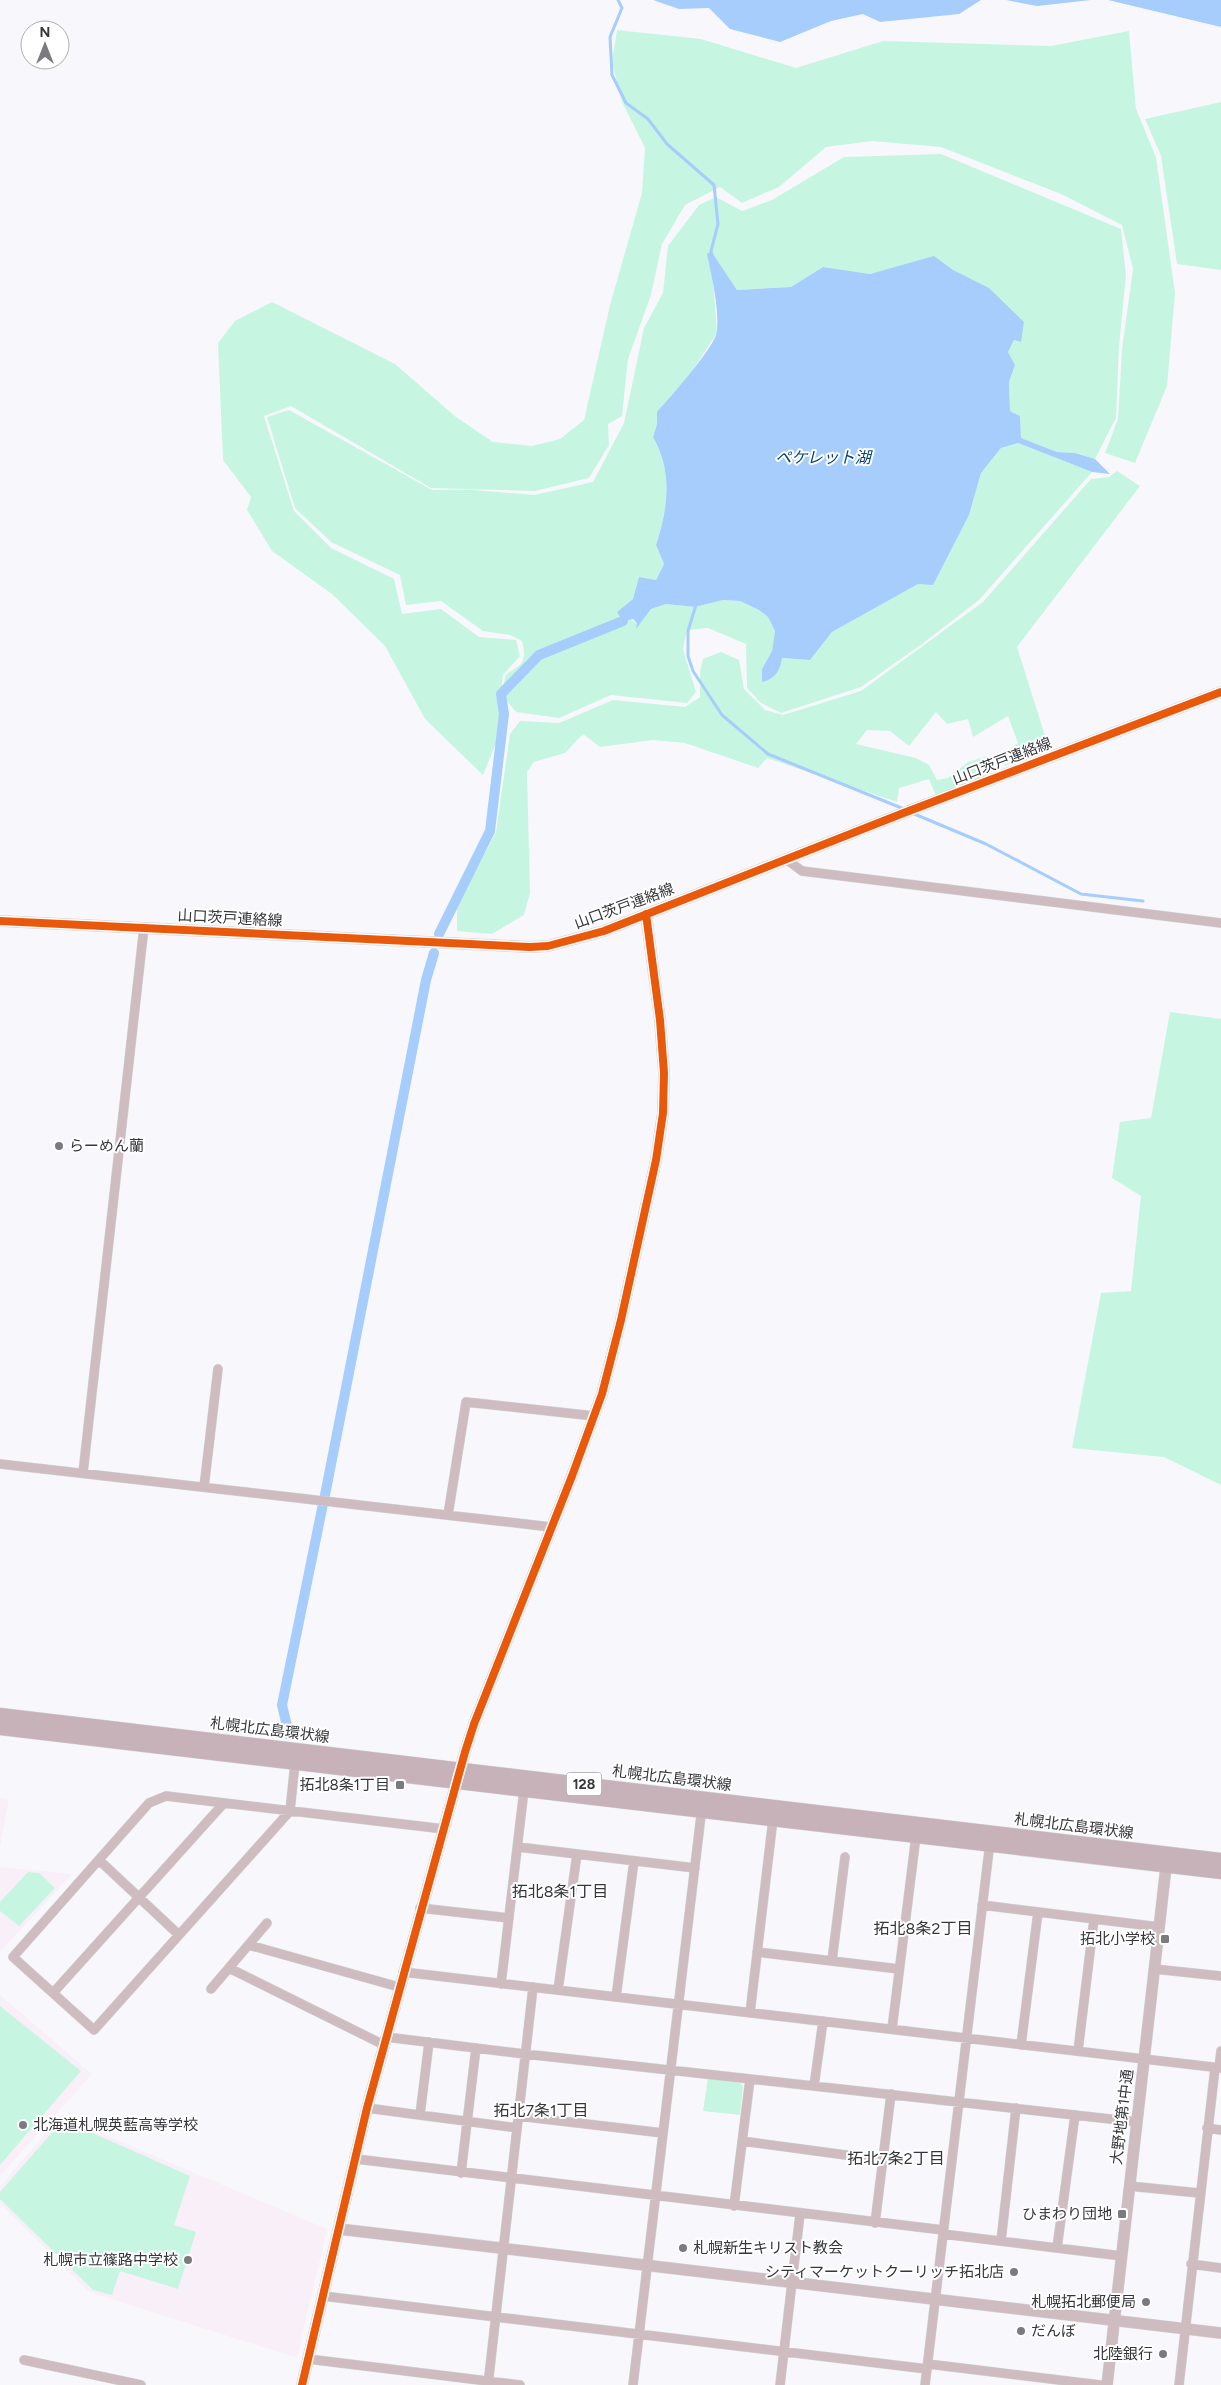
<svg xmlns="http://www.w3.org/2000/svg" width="1221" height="2385" viewBox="0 0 1221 2385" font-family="Figtree,'Noto Sans JP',sans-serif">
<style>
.education{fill:#f9eff9}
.green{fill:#c6f6e2}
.water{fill:#a6cdfb}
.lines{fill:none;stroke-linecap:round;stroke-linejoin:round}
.stream{stroke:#a6cdfb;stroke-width:3}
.canal{stroke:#a6cdfb;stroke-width:10}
.minor-casing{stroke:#d6d6d8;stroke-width:10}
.tertiary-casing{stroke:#d6d6d8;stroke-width:12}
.primary-casing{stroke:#d6d6d8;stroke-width:15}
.minor{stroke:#cebcc0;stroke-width:9}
.tertiary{stroke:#cebcc0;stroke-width:11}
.primary{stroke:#c6b2b8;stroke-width:14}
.cycleway-casing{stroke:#fff;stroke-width:11}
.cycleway{stroke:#e8590c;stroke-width:8}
.poi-dot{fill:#7a7b7f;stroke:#fff;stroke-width:2}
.labels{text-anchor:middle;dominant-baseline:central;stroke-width:4;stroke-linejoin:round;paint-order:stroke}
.shield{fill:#fff;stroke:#727376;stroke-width:1}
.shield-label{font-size:14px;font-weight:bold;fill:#36373b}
.street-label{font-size:15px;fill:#36373b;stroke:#fff}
.poi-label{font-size:15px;fill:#36373b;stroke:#fff;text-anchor:end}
.water-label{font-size:16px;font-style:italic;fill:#05437b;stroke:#fff}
.neighbourhood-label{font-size:16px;fill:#36373b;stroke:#fff}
</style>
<rect width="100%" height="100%" fill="#f8f8fc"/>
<path class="education" d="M0,1798L9,1799L0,1846Z
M0,1867L72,1874L0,1952Z
M0,1995L92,2074L0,2176Z
M62,2115L77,2123L327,2229L297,2358L89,2292L0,2204V2186Z"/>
<path class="green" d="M617,30L701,39L796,68L883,41L1051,46L1129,31L1136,109L1156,157L1175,293L1167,386L1135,463L1105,453L1118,419L1122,349L1133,269L1122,225L1061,194L941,147L872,141L826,147L779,187L742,203L720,187L685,205L662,244L651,295L628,359L622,416L608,424L609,445L589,478L535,491L431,488L291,406L264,416L294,511L331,548L394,579L402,614L441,609L479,637L516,640L520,656L503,675L501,693L506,674C523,665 527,661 522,641L510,635L483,631L441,601L406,605L400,575L331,542L295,508L267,417L289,410L432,490H473L534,495L593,482L624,423L644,328L663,293L668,246L699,205L716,197L742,211L772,200L844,157L941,154L1121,229L1126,275L1119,346L1116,418L1095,459L1075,453L1057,452L1021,438L1020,416L1010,411L1009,382L1015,365L1008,352L1014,340L1021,342L953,270L934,257L870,274L823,267L791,287L737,290L711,252L717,333L685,382L657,412V424L653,437C673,472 668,508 656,545L664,564L656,580L639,577L633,599L617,612L637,623V627L651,609L666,604L695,607L723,600L740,601L759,610L768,617L775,631L772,651L762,669L782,658L810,660L832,632L918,584H933L969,515L981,473L1001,448L1018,443L1092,472L979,600L922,644L861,687L781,713L761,703L747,688L746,644L708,628L687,630L683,649L696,692L687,703L611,695L559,718L516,712L501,694L497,741L483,775L425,719L385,646L332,594L272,551L247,510L251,497L223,460L218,343L235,321L272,302L395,364L456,417L493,442L532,446L560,439L584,420L610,305L642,193L645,148L622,102L612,62Z
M1221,102V270L1177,264L1161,156L1145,119Z
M1117,471L1140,486L1017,647L1048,745L1005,766L1002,754L1018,743L1008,716L973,737L968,719L947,724L936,712L909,746L890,731L867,730L856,744L916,758L929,765L937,780L948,778L968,762L988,756L992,764L988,774L936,796L929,779L899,788L897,802L767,758L758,768L685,743L653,740L600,747L583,734L565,753L534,762L527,772L530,893L524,915L492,934L457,931V906L496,832L510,734L520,721L559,723L613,700L685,707L700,697V671L703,659L721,652L739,660L744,689L765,710L783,715L861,691L983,602L1091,479L1109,477Z
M1170,1012L1221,1019V1485L1164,1457L1072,1448L1101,1293L1131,1291L1141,1196L1112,1178L1120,1122L1151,1118Z
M28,1872L39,1873L55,1888L19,1926L0,1911V1902Z
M0,2006L81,2071L0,2165Z
M708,2078L740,2083L743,2086L740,2115L703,2111Z
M63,2120L190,2176L174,2225L196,2232L178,2289L120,2271L112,2295L93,2290L0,2199V2192Z"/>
<path class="water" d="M653,0H981L959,14L880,22L863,14L831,21L780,42L730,29L709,8L679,9Z
M1006,0H1091L1037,6Z
M1108,0H1221V27Z
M711,251L737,290L791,287L823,267L870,274L934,256L953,270L989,288L1024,322L1021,342L1014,340L1008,352L1015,365L1009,382L1010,411L1020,416L1021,438L1057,452L1075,453L1095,459L1110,474L1092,472L1018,443L1001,448L981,473L969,515L933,585L918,584L832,632L810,660L782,658C780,671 775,679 762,682V669L772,651L775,631L768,617L759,610L740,601L723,600L695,607L666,604L651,609L636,629L637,623L633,619L623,621L617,612L633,599L639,577L656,580L664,564L656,545C668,508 673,472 653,437L657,424V412C669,399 716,346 717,331C719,305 712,279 707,254Z"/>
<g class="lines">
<path class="stream" d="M618,0L622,8L610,37L612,75L626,103L648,119L667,144L714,185L718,224L711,251L712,255
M696,605L688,631V656L693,671L722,715L768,754L904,809
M912,813L986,844L1081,894L1143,901"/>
<path class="canal" d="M439,934L490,831L504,714L501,694L539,655L623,621
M325,1495L426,980L434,953
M287,1734V1726L282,1705L323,1504"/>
<g class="minor-casing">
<path id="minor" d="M786,859L802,871L1221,923
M0,1464L551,1527
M83,1473L144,927
M204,1487L218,1369
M448,1515L466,1402L594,1416
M295,1763L290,1811L94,2030L13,1957L149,1803L166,1796L444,1829
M518,1847L695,1868
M99,1860L179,1935
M982,1905L1159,1927
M420,1908L509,1918
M249,1945L399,1987
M757,1952L899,1969
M832,1961L845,1857
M229,1968L384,2045
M1154,1969L1221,1976
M403,1972L1221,2068
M501,1984L524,1790
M211,1989L267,1923
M558,1990L577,1854
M53,1993L224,1803
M616,1997L634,1861
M750,2013L773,1819
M892,2029L916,1836
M386,2037L525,2054L1137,2122
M1021,2045L1038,1912
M1078,2051L1094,1919
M1219,2068L1221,2051
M814,2086L823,2021
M367,2108L517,2128
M420,2115L429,2042
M518,2116L663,2133
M1207,2128L1221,2130
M742,2141L883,2160
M356,2159L943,2230
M461,2173L476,2048
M1129,2186L1199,2193
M734,2206L750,2079
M875,2223L891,2094
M943,2234L1122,2256
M1001,2241L1016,2108
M1057,2248L1075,2115
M1191,2264L1221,2268
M323,2296L927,2369
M308,2359L520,2385
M24,2360L141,2385
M928,2364L1100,2385
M488,2385L533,1987
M633,2385L702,1807
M780,2385L800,2214
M925,2385L990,1842
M1179,2385L1215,2068"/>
</g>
<g class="tertiary-casing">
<path id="tertiary" d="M0,921L530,947L548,946L604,931L901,814L1221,692
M339,2229L1221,2333
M302,2385L367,2108L465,1752L474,1724L572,1476L602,1394L621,1320L656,1160L663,1113L664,1073L660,1020L646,914
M1107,2385L1167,1858"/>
</g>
<g class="primary-casing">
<path id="primary" d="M0,1715L1221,1860
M0,1728L1221,1872"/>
</g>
<use href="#minor" class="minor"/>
<use href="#tertiary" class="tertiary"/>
<use href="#primary" class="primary"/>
<g class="cycleway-casing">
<path id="cycleway" d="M0,921L530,947L548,946L604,931L901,814L1221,692
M302,2385L367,2108L465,1752L474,1724L572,1476L602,1394L621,1320L656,1160L663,1113L664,1073L660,1020L646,914"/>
</g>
<use href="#cycleway" class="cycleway"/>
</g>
<g class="poi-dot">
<circle cx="59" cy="1146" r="5"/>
<rect x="395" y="1780" width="10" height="10" rx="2.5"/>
<rect x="1160" y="1934" width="10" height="10" rx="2.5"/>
<circle cx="23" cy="2125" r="5"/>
<rect x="1117" y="2209" width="10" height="10" rx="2.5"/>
<circle cx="683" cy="2248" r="5"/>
<circle cx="188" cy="2260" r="5"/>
<circle cx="1014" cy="2272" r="5"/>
<circle cx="1146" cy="2302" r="5"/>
<circle cx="1021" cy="2331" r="5"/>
<circle cx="1163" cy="2354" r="5"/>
</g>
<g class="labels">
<rect class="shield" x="566.5" y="1772.5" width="35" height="23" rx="4"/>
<g class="shield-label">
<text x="584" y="1784">128</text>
</g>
<g class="street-label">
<text transform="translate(1002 761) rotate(-21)">山口茨戸連絡線</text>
<text transform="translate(624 906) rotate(-20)">山口茨戸連絡線</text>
<text transform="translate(230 918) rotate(3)">山口茨戸連絡線</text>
<text transform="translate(270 1730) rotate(7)">札幌北広島環状線</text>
<text transform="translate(672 1778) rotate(7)">札幌北広島環状線</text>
<text transform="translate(1074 1826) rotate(7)">札幌北広島環状線</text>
<text transform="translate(1122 2117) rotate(-83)">大野地第1中通</text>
</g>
<g class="poi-label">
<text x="69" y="1146" text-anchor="start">らーめん蘭</text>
<text x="390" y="1785">拓北8条1丁目</text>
<text x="1155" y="1939">拓北小学校</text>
<text x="33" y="2125" text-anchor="start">北海道札幌英藍高等学校</text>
<text x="1112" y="2214">ひまわり団地</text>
<text x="693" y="2248" text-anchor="start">札幌新生キリスト教会</text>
<text x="178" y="2260">札幌市立篠路中学校</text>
<text x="1004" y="2272">シティマーケットクーリッチ拓北店</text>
<text x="1136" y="2302">札幌拓北郵便局</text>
<text x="1031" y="2331" text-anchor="start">だんぼ</text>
<text x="1153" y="2354">北陸銀行</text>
</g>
<g class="water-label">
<text x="823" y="457">ペケレット湖</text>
</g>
<g class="neighbourhood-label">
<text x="560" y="1891">拓北8条1丁目</text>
<text x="923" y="1928">拓北8条2丁目</text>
<text x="541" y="2110">拓北7条1丁目</text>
<text x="896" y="2158">拓北7条2丁目</text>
</g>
</g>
<g transform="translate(45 45)"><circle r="24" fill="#ffffff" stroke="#afafb1"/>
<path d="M0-4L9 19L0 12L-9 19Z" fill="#7a7b7f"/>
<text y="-8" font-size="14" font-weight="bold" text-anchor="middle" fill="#36373b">N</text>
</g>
</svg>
